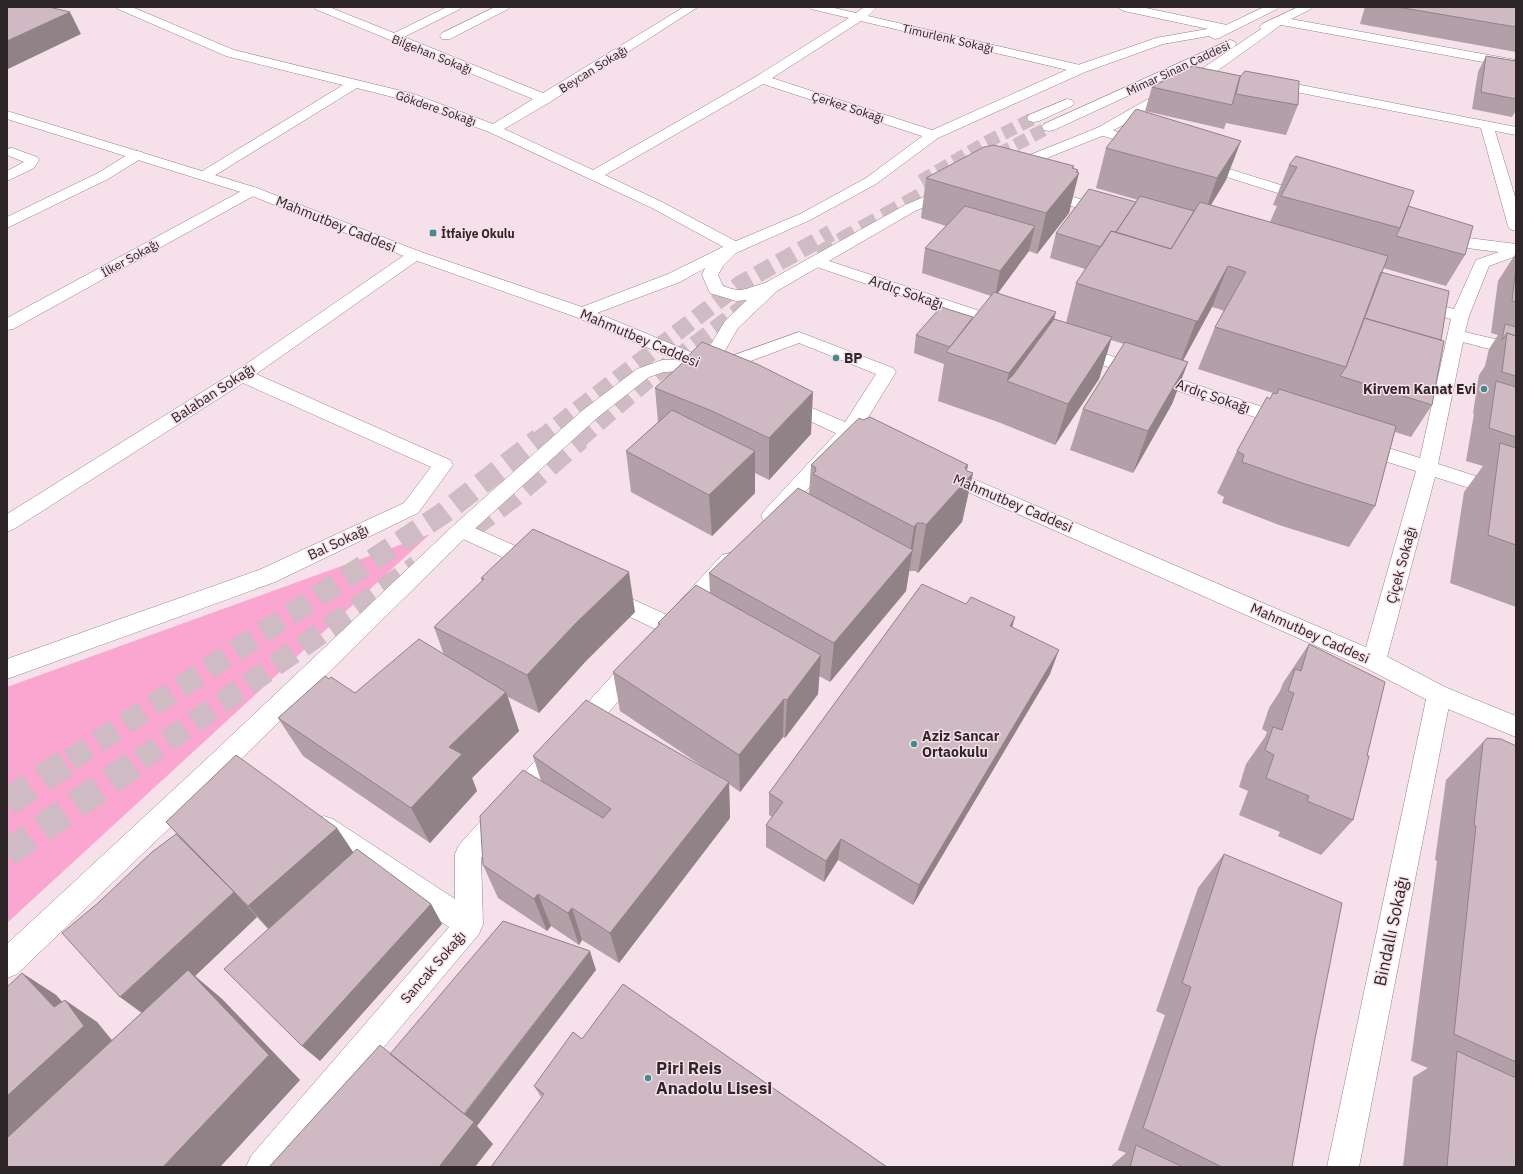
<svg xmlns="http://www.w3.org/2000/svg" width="1523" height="1174" viewBox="0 0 1523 1174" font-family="'IBM Plex Sans',sans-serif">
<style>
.green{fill:#fba5d1}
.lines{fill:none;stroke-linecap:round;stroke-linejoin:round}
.major-tunnel-far3{stroke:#cebbc4;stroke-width:13;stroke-dasharray:13 6;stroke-linecap:butt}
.major-tunnel-far2{stroke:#cebbc4;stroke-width:17;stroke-dasharray:17 8;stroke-linecap:butt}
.major-tunnel-far1{stroke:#cebbc4;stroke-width:22;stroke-dasharray:22 11;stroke-linecap:butt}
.major-tunnel{stroke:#cebbc4;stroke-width:28;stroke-dasharray:28 14;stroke-linecap:butt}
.minor-casing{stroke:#96828c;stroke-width:1}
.major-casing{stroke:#96828c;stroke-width:1}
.minor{fill:#fff;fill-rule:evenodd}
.major{fill:#fff;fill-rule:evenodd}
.wall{fill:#b29fa8}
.shaded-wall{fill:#918288}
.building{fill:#cfb9c3;stroke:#918288}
.poi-dot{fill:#438b8d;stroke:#f6e0ea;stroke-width:1.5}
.labels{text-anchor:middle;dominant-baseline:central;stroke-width:3;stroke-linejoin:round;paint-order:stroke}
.far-street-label{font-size:12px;fill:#2f262a;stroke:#f6e0ea}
.far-poi-label{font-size:12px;font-weight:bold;fill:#2f262a;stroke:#f6e0ea;text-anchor:start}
.street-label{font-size:14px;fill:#2f262a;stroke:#f6e0ea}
.poi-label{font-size:14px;font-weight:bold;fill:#2f262a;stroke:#f6e0ea;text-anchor:start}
.near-street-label{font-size:17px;fill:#2f262a;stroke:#f6e0ea}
.near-poi-label{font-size:17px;font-weight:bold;fill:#2f262a;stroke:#f6e0ea;text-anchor:start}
</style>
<rect width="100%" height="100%" fill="#f6e0ea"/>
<path class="green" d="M430,534L7,923V687Z"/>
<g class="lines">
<path class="major-tunnel-far3" d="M982,163L1049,127
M921,181L985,143L1034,118
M928,192L950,180"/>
<path class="major-tunnel-far2" d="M819,255L846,238L930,191
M538,440L740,284L831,233
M579,440L648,380L748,304"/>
<path class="major-tunnel-far1" d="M471,528L513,497L580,439
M70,760L445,512L539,439
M140,760L417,566"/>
<path class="major-tunnel" d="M7,802L72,759
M7,853L141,759"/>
<g class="minor-casing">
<path id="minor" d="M116,7H132L234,50L414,94L493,124L533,99L315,9L313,7H329L394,33L447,7H462L460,9L404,37L543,93L684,7H698L550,102L504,129L593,170L757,76L849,18L811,9L809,7H830L856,13L864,7H877L868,16L1080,65L1085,66L1086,69L1085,72L1080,73L861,21L772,78L938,132L940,135L938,138L933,139L928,138L763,84L605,175L662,202L741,244L743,247L741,250L735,252L729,250L652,208L489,132L404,100L357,88L209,179L204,180L199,179L197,176L199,173L343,85L226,56L118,9Z
M495,7H510L508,9L450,39H442L440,36L442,33Z
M1118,7H1141L1227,25L1231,26L1233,29L1231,32L1227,33L1124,11L1120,9Z
M1280,17L1516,60V68L1276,24L1274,21L1276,18Z
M1270,79L1516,127V135L1495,131L1516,200V231L1510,229L1508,226L1481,128L1265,86L1263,83L1265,80Z
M1102,127L1150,142L1152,145L1150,148L1145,149L1097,134L1095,131L1097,128Z
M12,148L37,157L39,160L34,168L7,181V171L24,162L7,155V149Z
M137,151L142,152L144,155L142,158L108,179L7,228V217L98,173L132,152Z
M1200,160L1313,195L1316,198L1313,201L1308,203L1303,201L1195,167L1193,164L1195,161Z
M252,187L257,188L259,191L257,194L13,329L7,330V318L247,188Z
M1043,188L1113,209L1116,212L1113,215L1108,217L1038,196L1035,193L1038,190Z
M1439,231L1461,237L1516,244V256L1489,266L1469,316L1465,332L1516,344V356L1463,342L1438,464L1516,489V503L1435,477L1386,661L1382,668L1374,670L1366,668L1362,661L1416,471L1353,451L1350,446L1353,441L1360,439L1420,458L1451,319L1411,308L1409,304L1411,300L1417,299L1454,309L1476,260L1499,252L1459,247L1433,239L1431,236L1433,233Z
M415,250L421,252L423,255L421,258L256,374L450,460L453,465L418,513L275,582L7,679V659L259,570L404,503L431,467L243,383L14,529L7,532V514L236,371L409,252Z
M817,257L1010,321L1013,325L1010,329L1004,330L998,329L811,265L809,262L811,259Z
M799,332L893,368L896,372L856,437L778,521L771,523L764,521L761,516L764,511L842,427L876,374L799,343L721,372L715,374L709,372L706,368L709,364Z
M1076,344L1295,418L1298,422L1295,426L1288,428L1281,426L1070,354L1067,350L1070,346Z
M461,522L543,558L546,564L543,570L535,572L454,535L451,530L454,525Z
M730,553L738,555L741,561L738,567L692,617L684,620L676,617L673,611L676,605L722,555Z
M608,588L678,620L681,626L678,632L670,635L662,632L600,603L597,597L600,591Z
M636,655L644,658L648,665L644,672L481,858L483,924L479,934L283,1167H246L251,1156L449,927L315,837L311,828L315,819L324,816L333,819L455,899V854L459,845L628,658Z
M1439,685L1447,688L1451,695L1359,1167H1327L1427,695L1431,688Z"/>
</g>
<g class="major-casing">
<path id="major" d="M1264,7H1279L1277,9L1219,38L1215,39L1209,36L1163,44L1085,72L938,138L876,184L810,220L736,253L723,266L718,275L723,286C744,294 745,288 765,283L905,205L945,188L950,187L955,188L957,191L955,194L915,211L777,291L738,328L723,354L724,369L721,373L714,375L703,371L697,373L683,371L664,372L649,377L597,418L468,535L231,769L17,974L7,978V944L213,753L454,525L583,410L637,369L662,360H677L576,317L409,258L247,194L7,119V111L257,188L421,252L582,307L668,274L729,244L800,214L866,178L928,132L1075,66L1156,38L1224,26ZM705,268L702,275L710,293L736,301L747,300L725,321L705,354V358L597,313L680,282Z
M1298,7H1313L1311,9L1285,22L1213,74L1107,134L1017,170L1012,171L1007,170L1005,167L1007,164L1097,128L1203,68L1261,29L1260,27L1262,24Z
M1230,40L1234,41L1236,44L1234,47L1054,130L1049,131L1044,130L1042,127L1044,124Z
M1067,99L1072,100L1074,103L1072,106L1039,121L1034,122L1029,121L1027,118L1029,115Z
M784,396L880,437L883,442L880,447L873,449L866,447L777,406L775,402L777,398Z
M943,466L1382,654L1447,688L1516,716V737L1431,702L1366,668L936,478L933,473L936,468Z"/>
</g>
<use href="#minor" class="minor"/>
<use href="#major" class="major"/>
</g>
<path class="wall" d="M1365,7H1516V52L1360,24Z
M1486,56L1516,61V113L1515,112L1512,117L1472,109L1478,72Z
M1192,66L1298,105L1286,135L1226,123L1224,129L1145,111L1152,87Z
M1106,148L1226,180L1211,205L1270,222L1277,206L1273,205L1289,165L1296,156L1408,206L1465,255L1446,286L1383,268L1381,272L1441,340L1432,405L1411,437L1395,432L1375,506L1349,547L1279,525L1222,503L1224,497L1217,493L1237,451L1270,399L1276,394L1198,369L1215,327L1224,311L1219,309L1212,307L1183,361L1188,362L1172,404L1133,473L1070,450L1083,409L1124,344L1111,340L1099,379L1055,445L998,422L938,401L944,364L914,353L916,335L973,319L991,296L922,273L925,248L946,226L921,218L926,178L1073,169L1078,170L1069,213L1037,254L1029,251L998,293L1054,319L1066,323L1076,283L1085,269L1050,258L1056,233L1136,202L1138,200L1096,188Z
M1516,253V607L1450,583L1464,492L1483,466L1466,461L1474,414L1473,413L1479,375L1485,366L1489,349L1498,335L1491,333L1498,281Z
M688,356L757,364L811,434L769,480L755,473V493L712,536L631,492L626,451L658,422L655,388L688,358Z
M811,465H968L967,469V471L973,473L962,522L918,573L915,571H909L906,591L830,682L819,676L818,694L785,738L783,737L740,792L729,784L730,818L619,963L582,940L579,945L551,926L547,931L498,898L483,865L541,781L533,756L708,770L620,711L613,672L658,626V623L710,593L709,573L809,494Z
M481,578L635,612L585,662L539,713L508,697L519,731L472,778L477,791L430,843L303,756L278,718L329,679L355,693L444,655L434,627L482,582Z
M966,604L1015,617L1012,627L1050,674L913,905L838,860L824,882L766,847V825L772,817L769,815V793Z
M1309,644L1367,756L1353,820L1321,855L1278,836L1280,832L1239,815L1248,791L1239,787L1246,764L1265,737L1267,732L1262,729L1269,708L1280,691L1283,683Z
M1487,738L1516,746V1167H1403L1413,1077L1428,1068L1411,1061L1437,861L1435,860L1446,780Z
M166,822L353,852L431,904L442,924L320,1061L268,929L257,917L195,976L222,999L300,1080L220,1167H7L22,973L56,995L62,1002L97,1022L112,1040L141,1013L187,845Z
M1224,854L1314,1044L1292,1167H1111L1112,1165L1126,1153L1118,1150L1165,1015L1156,1011L1198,888Z
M582,1039L541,1097L534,1086Z"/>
<path class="shaded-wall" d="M70,12L81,34L8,69L7,67V41Z
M1241,141L1226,180L1203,218L1217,178Z
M1074,166L1069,184L1078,170L1076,176L1079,173L1069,213L1037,254L1046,213L1072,168Z
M1035,226L1029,251L995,297L1000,271Z
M1228,266L1212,307L1182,362L1180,363L1196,321Z
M1056,312L1043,361L1007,381L1009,373Z
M1112,337L1099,379L1055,445L1068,404Z
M1188,362L1172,404L1133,473L1148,431Z
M813,392L811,434L769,480V438Z
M755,451V493L712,536L709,495Z
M968,465L964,483L973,473L962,522L918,573L926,525Z
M917,523L906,591L830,682L834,643L910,553L914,527Z
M629,572L635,612L585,662L539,713L527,675L576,623Z
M1015,617L1008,642L1010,626Z
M1059,650L1050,674L913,905L919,885Z
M821,655L818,694L785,738L787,700Z
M506,692L519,731L472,778L477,791L430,843L411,808L449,747Z
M784,699L783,737L740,792L739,755Z
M729,782L730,818L619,963L610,933Z
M337,828L360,862L277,938L248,906Z
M841,839L838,860L824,882L826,861Z
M234,892L257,917L195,976L222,999L300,1080L220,1167H163L150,1019L120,997Z
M538,894L551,926L547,931L534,899Z
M431,904L442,924L320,1061L302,1046Z
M572,908L582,940L579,945L568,913Z
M590,951L596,970L477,1126L493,1144L475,1167H439L463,1116Z
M22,973L56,995L80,1021L65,1000L97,1022L117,1047L7,1149V1096L54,1007Z"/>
<path class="building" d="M7,7H49L70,12L7,41Z
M1397,7H1516V27Z
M1486,56L1516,61V99L1481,92Z
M1192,66L1241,76L1240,77L1238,83L1232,105L1152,87Z
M1245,71L1299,81L1298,105L1236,94L1240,77Z
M1136,109L1241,141L1217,178L1106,148Z
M994,145L1074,166L1072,168L1078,170L1076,172L1079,173L1046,213L926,178L984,147Z
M1296,156L1414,191L1400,228L1281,196L1297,167L1289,165Z
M1089,189L1136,202L1116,232L1111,231L1101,247L1056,233Z
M1140,196L1194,211L1171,249L1116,232Z
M1200,202L1388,256L1346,367L1215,327L1246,272L1235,268L1228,266L1198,321H1196L1076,283L1111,231L1171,249Z
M965,206L1035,226L1000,271L925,248Z
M1408,206L1473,226L1465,255L1396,236L1400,228Z
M1516,266V302L1512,301Z
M1381,272L1449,291L1441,340L1364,318Z
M994,292L1056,312L1009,373L946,352Z
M941,307L973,317L950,347L916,335Z
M1364,318L1444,341L1432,405L1340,376L1346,367Z
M1054,319L1112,337L1068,404L1007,381L1013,375Z
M1505,324L1516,327V336L1507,333L1502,340Z
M1507,333L1516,336V376L1502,372Z
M702,342L757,364L813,392L769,438L712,411L655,388L689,357L688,356Z
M1125,342L1188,362L1148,431L1083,409Z
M1496,381L1516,387V437L1489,428Z
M1279,389L1396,426L1375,506L1302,483L1242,462L1244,455L1237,451L1267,397L1270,399L1273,393L1277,394Z
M672,410L755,451L709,495L626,451Z
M870,417L968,465L965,467L967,471L973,473L926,525L923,523H917L914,527L813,474L816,471L815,467L811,465L859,418L863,420Z
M1500,443L1516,448V545L1488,535Z
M798,488L913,550L834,643L709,573Z
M533,529L629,572L576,623L527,675L434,627L484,579L481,578Z
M922,584L966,604L971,597L1015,617L1010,626L1059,650L919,885L841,839L826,861L766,825L783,802L769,793Z
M696,585L821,655L787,700L784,699L739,755L613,672L660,624L658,623Z
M419,639L506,692L449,747L462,754L411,808L278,718L325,676L329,679L331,677L355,693Z
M1309,644L1385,682L1367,756H1369L1353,820L1307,801L1309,796L1266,778L1274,755L1265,750L1273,727L1282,730L1294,693L1288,691L1295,669L1301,671Z
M586,700L729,782L610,933L572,908L568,913L538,894L534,899L483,865L480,816L523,770L603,818L611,809L533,756Z
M1487,738L1501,739L1516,746V1062L1454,1034L1476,826L1474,825L1483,743Z
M236,755L337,828L248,906L166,822Z
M176,834L234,892L120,997L62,933L98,903L152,852Z
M357,849L431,904L302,1046L224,969Z
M1224,854L1342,903L1314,1044L1292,1167H1222L1143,1128L1191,987L1182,983Z
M503,921L590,951L464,1114L390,1054Z
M188,970L269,1055L163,1167H7V1138Z
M22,973L54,1007L65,1000L84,1026L7,1096V987Z
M623,984L887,1167H491L544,1094L534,1086L573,1032L582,1039Z
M380,1045L474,1122L439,1167H269Z
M1457,1051L1516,1078V1167H1447Z
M1136,1145L1183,1167H1130Z"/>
<g class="poi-dot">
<rect x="429" y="229" width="8" height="8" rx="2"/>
<circle cx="836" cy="358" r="4"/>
<circle cx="1484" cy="389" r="4"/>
<circle cx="914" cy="744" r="4"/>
<circle cx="648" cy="1078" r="4"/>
</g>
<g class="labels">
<g class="far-street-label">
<text transform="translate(948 38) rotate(13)">Timurlenk Sokağı</text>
<text transform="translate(432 54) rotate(22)">Bilgehan Sokağı</text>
<text transform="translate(1178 68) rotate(-25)">Mimar Sinan Caddesi</text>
<text transform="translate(593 69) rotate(-32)">Beycan Sokağı</text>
<text transform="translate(848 107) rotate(18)">Çerkez Sokağı</text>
<text transform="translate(436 108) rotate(19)">Gökdere Sokağı</text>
<text transform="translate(130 258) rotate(-29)">İlker Sokağı</text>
</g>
<g class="far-poi-label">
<text x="441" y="233">İtfaiye Okulu</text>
</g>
<g class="street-label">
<text transform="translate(336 224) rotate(22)">Mahmutbey Caddesi</text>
<text transform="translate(906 292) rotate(19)">Ardıç Sokağı</text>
<text transform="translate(640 338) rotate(23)">Mahmutbey Caddesi</text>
<text transform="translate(213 393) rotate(-33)">Balaban Sokağı</text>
<text transform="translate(1213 396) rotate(19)">Ardıç Sokağı</text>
<text transform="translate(1013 503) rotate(23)">Mahmutbey Caddesi</text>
<text transform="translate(338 542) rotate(-25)">Bal Sokağı</text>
<text transform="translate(1401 565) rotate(-75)">Çiçek Sokağı</text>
<text transform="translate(1310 633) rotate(24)">Mahmutbey Caddesi</text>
<text transform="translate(433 967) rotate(-49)">Sancak Sokağı</text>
</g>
<g class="poi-label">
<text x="844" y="358">BP</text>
<text x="1476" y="389" text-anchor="end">Kirvem Kanat Evi</text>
<text x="922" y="736">Aziz Sancar<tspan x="922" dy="16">Ortaokulu</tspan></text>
</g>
<g class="near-street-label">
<text transform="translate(1391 931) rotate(-78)">Bindallı Sokağı</text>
</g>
<g class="near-poi-label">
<text x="656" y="1068">Piri Reis<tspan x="656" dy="20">Anadolu Lisesi</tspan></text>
</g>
</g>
<rect width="1523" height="1174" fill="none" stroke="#2f262a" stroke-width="16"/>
</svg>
